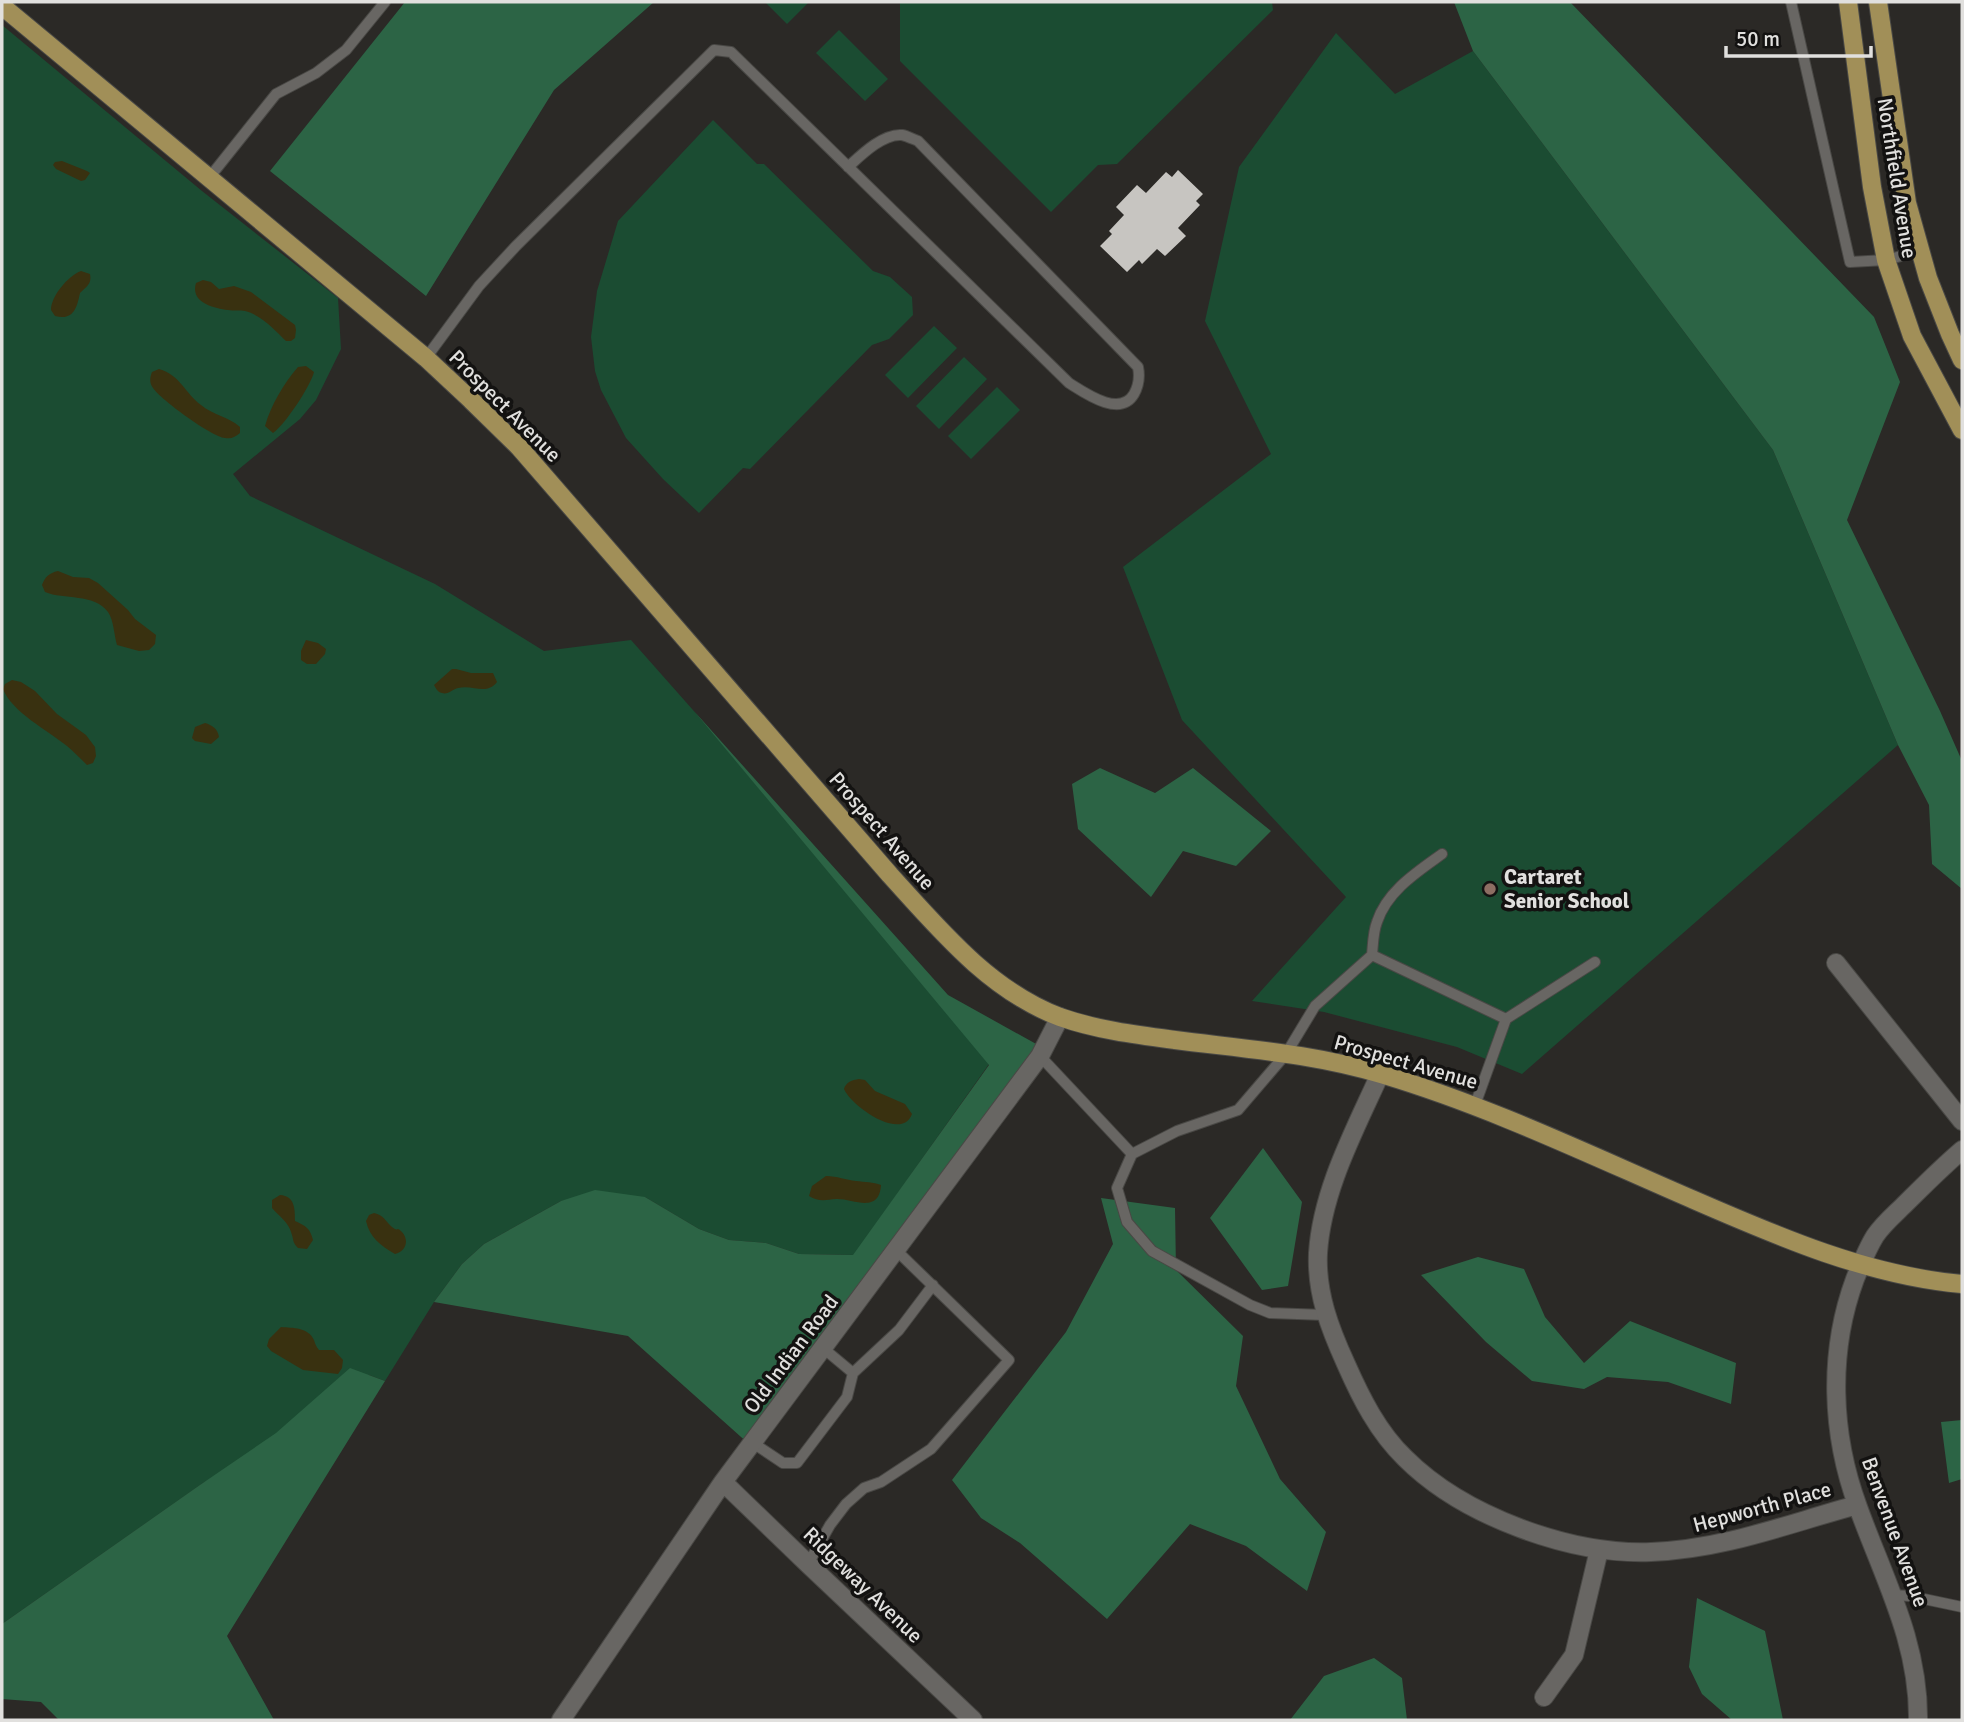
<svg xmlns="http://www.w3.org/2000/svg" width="1964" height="1722" viewBox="0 0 1964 1722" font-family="Signika,sans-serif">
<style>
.green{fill:#1b4c32}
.forest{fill:#2c6445}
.sand{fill:#393110}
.building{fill:#c7c5c1}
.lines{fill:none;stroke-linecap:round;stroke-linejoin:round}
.lane-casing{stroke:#494845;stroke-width:12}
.street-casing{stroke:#494845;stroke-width:20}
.primary-casing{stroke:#494845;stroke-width:20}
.lane{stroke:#686663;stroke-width:10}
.street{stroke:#686663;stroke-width:18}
.primary{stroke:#a18f58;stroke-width:18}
.education-dot{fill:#8d6e63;stroke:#131211;stroke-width:2.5}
.labels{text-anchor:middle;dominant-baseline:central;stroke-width:7;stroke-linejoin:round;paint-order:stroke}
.street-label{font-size:21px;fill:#e1e0de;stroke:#131211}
.poi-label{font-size:21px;font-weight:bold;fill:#e1e0de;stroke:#131211;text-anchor:start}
</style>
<rect width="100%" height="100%" fill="#2b2926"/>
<path class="green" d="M765,2H809L787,24Z
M900,2H1272L1273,10L1117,164L1098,165L1051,212L900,61Z
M2,25L202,191L338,298L341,349L316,400L300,419L233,474L250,496L435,584L544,651L631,640L708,727L989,1064L854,1255L799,1254L766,1243L729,1240L699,1229L645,1197L561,1201L484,1244L462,1264L434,1302L385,1381L369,1375L291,1435L203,1483L2,1624Z
M839,30L888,79L865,101L816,53Z
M1336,33L1395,94L1473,51L1773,450L1898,745L1522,1074L1457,1047L1324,1012L1252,1001L1346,897L1182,720L1123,567L1271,454L1205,321L1239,167Z
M713,120L757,164H764L873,271L890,277L912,297L913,315L889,339L872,345L750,469L743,468L699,513L663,479L626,438L601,390L595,371L591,337L597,291L618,221Z
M934,326L957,348L908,398L885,375Z
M964,357L987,379L939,429L916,406Z
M997,387L1020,410L971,459L948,436Z"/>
<path class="forest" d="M405,2H654L554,90L426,296L270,171Z
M1454,2H1570L1874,317L1900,382L1847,520L1940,711L1962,761V889L1932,864L1929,805L1898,745L1773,450L1473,51Z
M694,711L948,995L1038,1045L750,1445L628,1336L434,1302L462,1264L484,1244L561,1201L595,1190L645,1197L699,1229L729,1240L766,1243L799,1254L853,1255L989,1065Z
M1100,768L1155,793L1193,768L1271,831L1236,866L1183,851L1151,897L1078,829L1072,784Z
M1263,1148L1302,1202L1288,1286L1262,1290L1210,1218Z
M1101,1198L1175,1208L1176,1270L1243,1336L1236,1386L1280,1479L1326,1532L1307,1591L1246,1546L1190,1524L1107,1619L1020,1543L981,1518L952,1480L1066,1332L1113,1244Z
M1478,1257L1524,1269L1545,1317L1584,1363L1630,1321L1736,1363L1731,1404L1668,1382L1607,1377L1584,1389L1532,1381L1486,1342L1421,1275Z
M350,1368L385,1381L227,1636L274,1720H59L41,1702L2,1699V1624L197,1487L276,1433Z
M1962,1420V1479L1949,1483L1941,1422Z
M1697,1598L1765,1631L1783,1720H1732L1702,1694L1689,1667Z
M1374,1658L1402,1678L1407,1720H1290L1324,1676Z"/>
<path class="sand" d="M62,161L87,171L90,173L85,180L81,181L56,169L53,165L55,162Z
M81,271L90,274C92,284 87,286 80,293C77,307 74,321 55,316L51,310C51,296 68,276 81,271Z
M203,280L211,282L219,289L234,286L251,292L295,325L296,330L295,338L291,341H286C275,330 261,315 245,311C240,310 234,311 228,310C213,308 190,302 196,283Z
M306,366L314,372C311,385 285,425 273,433L265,426C271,405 284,383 298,367Z
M159,369C180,375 185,393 201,405C213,415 229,417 240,427V433C235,437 232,439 225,438C212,437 160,399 153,388C149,383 150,377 152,372Z
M58,571L73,577L89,578L98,583L128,610L135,619L156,635L155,644L149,650L139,651L117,645C114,635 114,621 108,612C94,593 64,600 45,592L42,585C45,577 49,573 58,571Z
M306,640L318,643L326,649L325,654L316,664H307L301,660V651Z
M452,669H456L471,673H493L497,682C486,696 473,684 458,688C453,689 448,695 442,693C437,692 436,688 434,685Z
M12,680L21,682L35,691L57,714L86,735L95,747L96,756L93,763L87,765C80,758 74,752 67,746C47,730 12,712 3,689L5,684Z
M205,723C212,725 218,729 219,737L211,744L195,741L192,738L195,727Z
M859,1079L865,1080L875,1091L905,1104L912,1114C902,1142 851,1106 844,1089C846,1082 852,1080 859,1079Z
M826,1176C837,1176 846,1180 856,1181C865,1182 873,1182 881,1185C879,1215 852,1198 836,1199C826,1200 818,1202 809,1196L812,1186Z
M280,1195C295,1196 295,1209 295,1221C306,1226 310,1228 313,1240L307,1249L298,1248C292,1242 294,1240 291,1232C289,1223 278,1215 272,1208V1200Z
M374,1213C384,1215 385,1221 392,1227C400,1233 395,1225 402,1232C410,1241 405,1252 395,1254C380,1245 370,1238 366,1221L369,1215Z
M281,1327C293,1328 308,1327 314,1340C315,1343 316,1347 319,1350H334L343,1360L342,1368L338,1374L303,1370L271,1351L267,1346L269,1339Z"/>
<path class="building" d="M1178,170L1203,194L1196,201L1200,205L1178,228L1186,236L1165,256L1157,249L1142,264L1139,260L1127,272L1100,246L1112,234L1109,231L1124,215L1116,207L1137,185L1146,193L1166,172L1172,177Z"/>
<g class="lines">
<g class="lane-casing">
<path id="lane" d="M1791,2L1850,262L1886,260L1920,251
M209,178L276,94L316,73L346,50L385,2
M426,358L479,286L516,246L714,50L731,52L1069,383C1085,393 1120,418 1134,394C1139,385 1140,377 1138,367L918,141C913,139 907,136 902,135C883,133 860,156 848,167
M1372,955L1506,1019
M1040,1056L1132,1154
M1475,1105L1506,1019L1595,962
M1325,1315L1270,1313L1250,1305L1152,1251L1127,1222L1117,1188L1132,1154L1177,1131L1238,1110L1286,1054L1315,1006L1372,955C1373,945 1373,932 1377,922C1387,891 1417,872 1442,854
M823,1348L853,1373L899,1330L933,1285
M753,1443L783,1463H797L847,1397L853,1373
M808,1564L830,1525L846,1504L864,1488L881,1482L931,1449L1009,1360L896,1250
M1892,1595L1910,1596L1962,1607"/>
</g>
<g class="street-casing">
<path id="street" d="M1836,963L1962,1121
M1380,1074C1355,1130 1322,1190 1318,1253C1316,1293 1330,1329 1346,1364C1361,1398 1378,1432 1405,1458C1463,1516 1570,1555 1651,1552C1725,1549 1787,1524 1857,1505
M723,1482L808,1564L973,1720
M1544,1697L1574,1655L1599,1550
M561,1720L723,1482L1040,1056L1060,1017
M1918,1720C1919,1642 1884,1579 1858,1507C1831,1434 1828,1352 1855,1279C1861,1264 1867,1249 1875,1236C1883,1224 1895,1214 1904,1205C1923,1186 1942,1167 1962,1150"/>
</g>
<g class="primary-casing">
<path id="primary" d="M1848,2L1872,187L1886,260L1912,336L1962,430
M1878,2L1907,203L1928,278L1950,334L1962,360
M2,6L426,358L471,400L519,447L890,875C939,929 990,991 1060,1017C1097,1030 1137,1035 1175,1040C1245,1049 1316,1054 1384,1075C1491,1107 1592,1156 1694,1200C1779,1237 1869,1276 1962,1284"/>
</g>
<use href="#lane" class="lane"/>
<use href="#street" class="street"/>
<use href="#primary" class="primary"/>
</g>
<circle class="education-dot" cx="1490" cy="889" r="7"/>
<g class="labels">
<g class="street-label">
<text transform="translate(1897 178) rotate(81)">Northfield Avenue</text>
<text transform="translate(505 406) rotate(45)">Prospect Avenue</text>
<text transform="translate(882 831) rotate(49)">Prospect Avenue</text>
<text transform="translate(1406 1062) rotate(16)">Prospect Avenue</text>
<text transform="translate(791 1354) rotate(-53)">Old Indian Road</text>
<text transform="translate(1762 1507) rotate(-15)">Hepworth Place</text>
<text transform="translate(1895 1532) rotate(70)">Benvenue Avenue</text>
<text transform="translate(863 1585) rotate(44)">Ridgeway Avenue</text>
</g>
<g class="poi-label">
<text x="1504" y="877">Cartaret<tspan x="1504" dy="24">Senior School</tspan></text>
</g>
</g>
<rect width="1964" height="1722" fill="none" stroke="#e1e0de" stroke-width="7"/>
<path d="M1726 46v10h145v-10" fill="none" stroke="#e1e0de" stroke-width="3.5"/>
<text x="1736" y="46" font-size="21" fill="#e1e0de" stroke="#131211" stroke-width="5" paint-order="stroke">50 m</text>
</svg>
